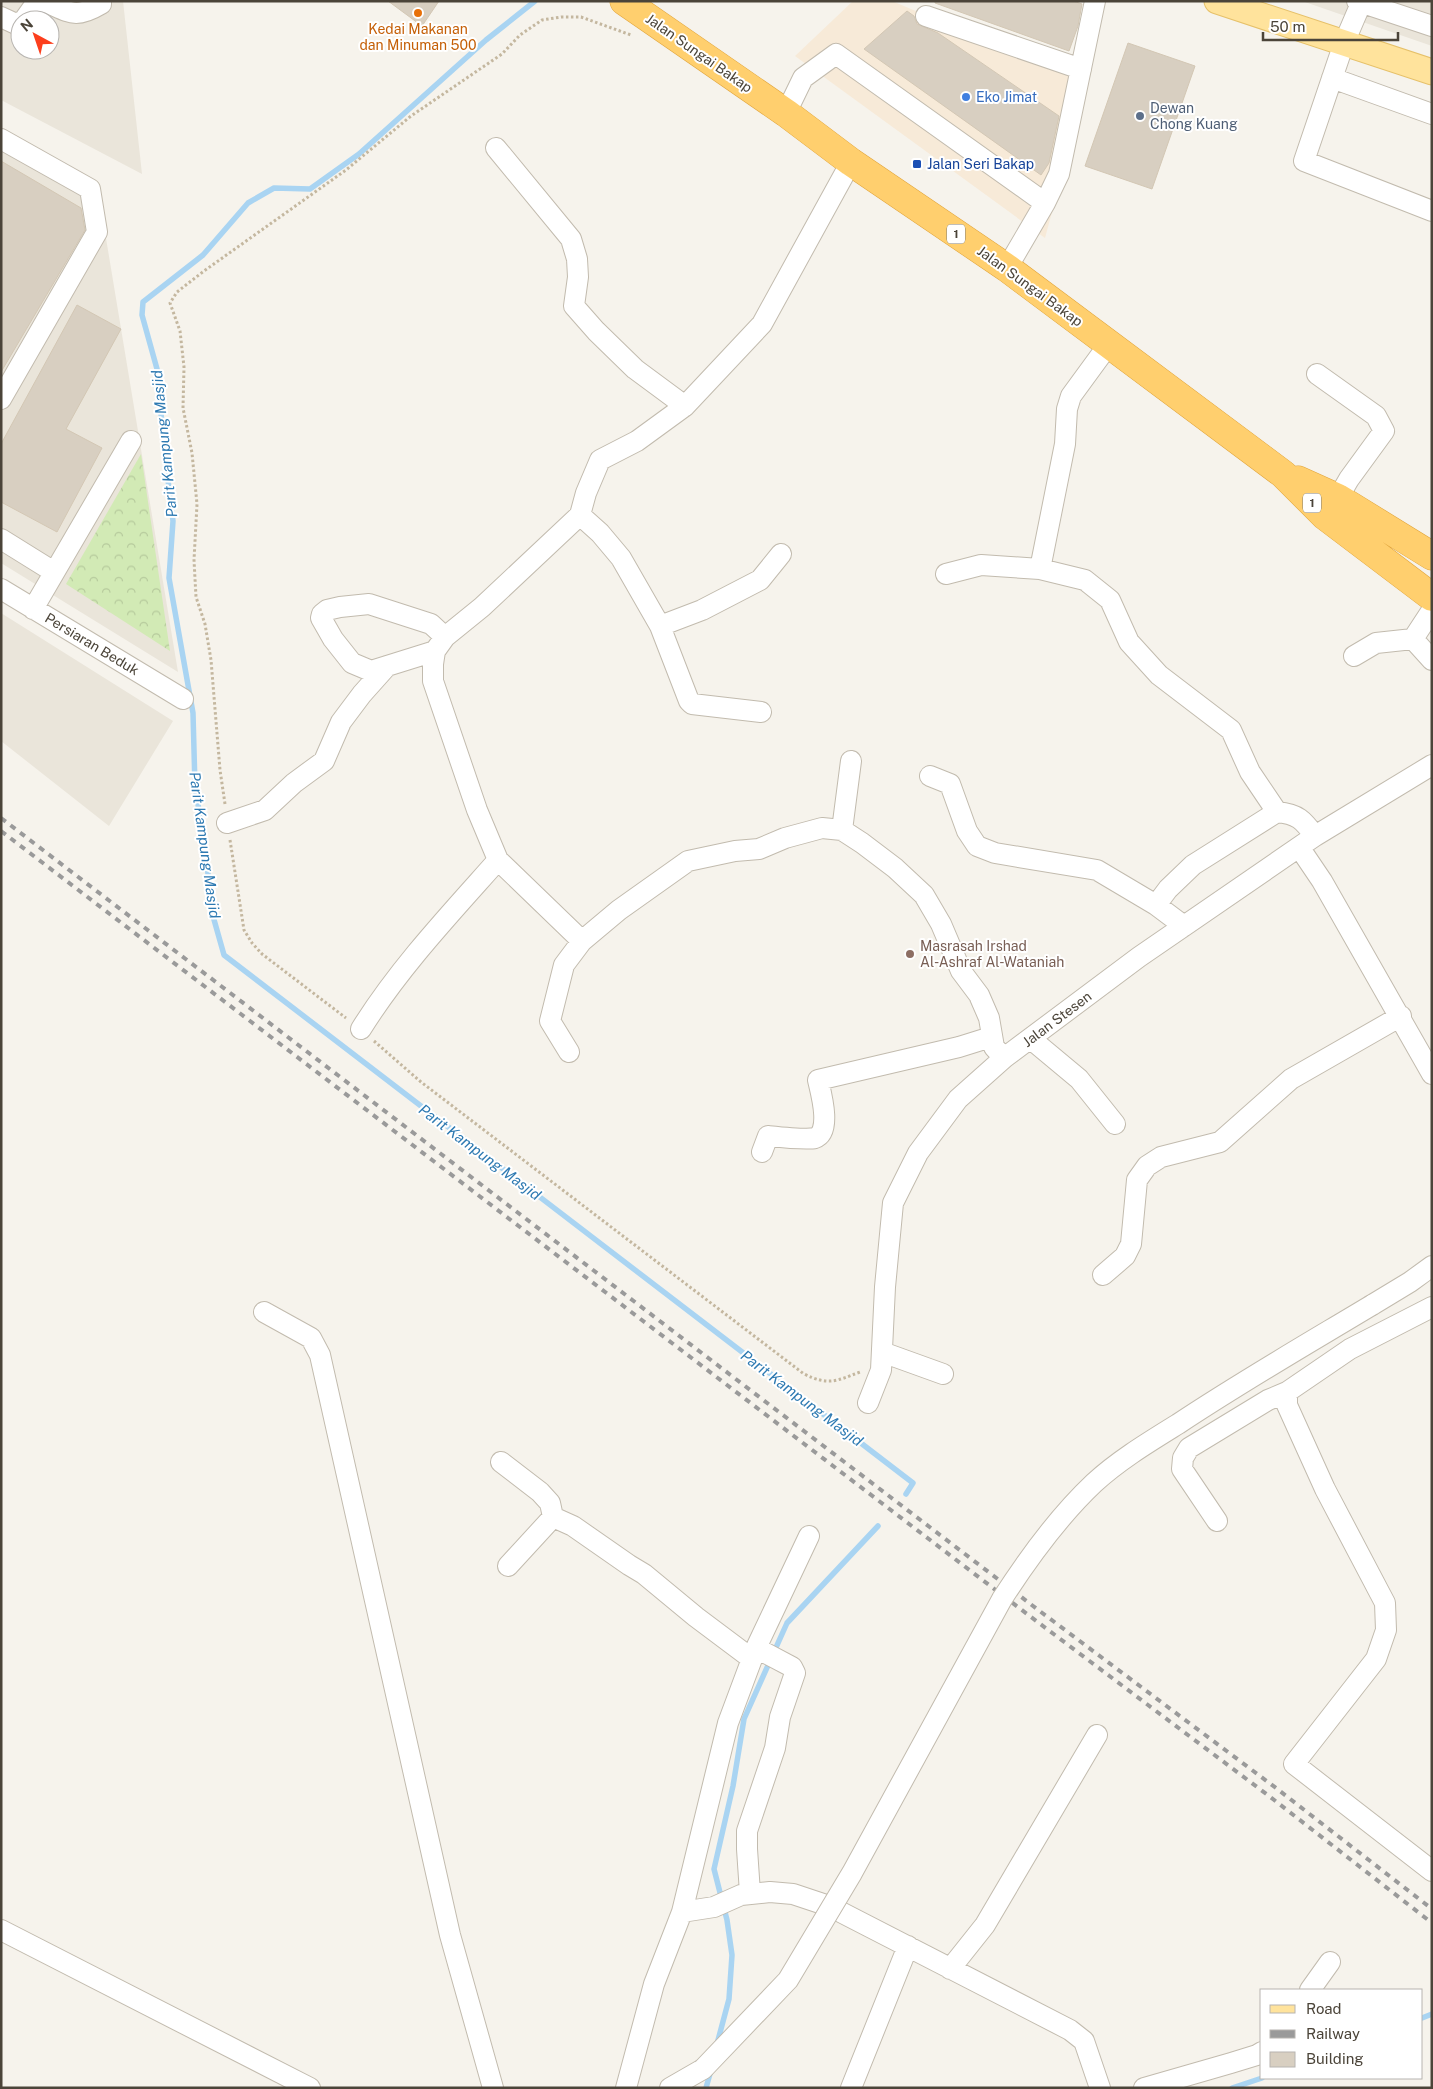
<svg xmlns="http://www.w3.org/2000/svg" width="1433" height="2089" viewBox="0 0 1433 2089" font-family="'Public Sans',sans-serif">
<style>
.residential{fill:#eae5da;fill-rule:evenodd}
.commercial{fill:#f7ead8}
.forest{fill:url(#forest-crowns)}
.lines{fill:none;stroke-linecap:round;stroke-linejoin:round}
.stream{stroke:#a9d4f2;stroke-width:5.5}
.building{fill:#d8cfc1;stroke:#d3c7b4}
.minor-casing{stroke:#c2bbae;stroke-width:22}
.major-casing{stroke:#e6c16a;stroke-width:27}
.highway-casing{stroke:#e0a43c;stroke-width:29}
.path{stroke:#c4b79f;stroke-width:3;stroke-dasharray:2.5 2.5;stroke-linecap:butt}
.minor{stroke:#fff;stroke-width:20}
.major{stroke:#ffe39c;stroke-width:25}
.highway{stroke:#ffcf6e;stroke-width:28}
.rail{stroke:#9a9a9a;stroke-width:4;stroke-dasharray:6 6;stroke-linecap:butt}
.minor-bridge-casing{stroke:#c2bbae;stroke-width:22;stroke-linecap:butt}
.minor-bridge{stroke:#fff;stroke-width:20}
.food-dot{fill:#e8710a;stroke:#fff;stroke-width:2}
.shop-dot{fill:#3f7fe0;stroke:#fff;stroke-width:2}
.service-dot{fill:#5c6f8a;stroke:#fff;stroke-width:2}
.transit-dot{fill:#1a4fb4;stroke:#fff;stroke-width:2}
.education-dot{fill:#8d6e63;stroke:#fff;stroke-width:2}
.labels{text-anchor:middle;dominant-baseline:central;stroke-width:4;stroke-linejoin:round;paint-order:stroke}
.shield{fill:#fff;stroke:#817c74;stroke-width:1}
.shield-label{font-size:12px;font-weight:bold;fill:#4b4439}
.food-label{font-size:14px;fill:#c56008;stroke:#fff}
.street-label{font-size:14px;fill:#4b4439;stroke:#fff}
.shop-label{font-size:14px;fill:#366cbe;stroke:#fff;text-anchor:start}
.service-label{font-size:14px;fill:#4e5e75;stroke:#fff;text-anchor:start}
.transit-label{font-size:14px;fill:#164399;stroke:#fff;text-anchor:start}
.education-label{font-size:14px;fill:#785e54;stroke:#fff;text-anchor:start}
.water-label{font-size:15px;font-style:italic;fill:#2e7ab2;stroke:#fff}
</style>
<defs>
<pattern id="forest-crowns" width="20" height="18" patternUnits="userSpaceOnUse" patternTransform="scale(1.25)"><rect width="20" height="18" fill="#d2eab5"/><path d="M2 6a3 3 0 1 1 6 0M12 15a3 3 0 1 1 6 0" fill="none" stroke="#b6ca9c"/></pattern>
</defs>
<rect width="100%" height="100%" fill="#f6f3ec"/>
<path class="residential" d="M1,1H123L142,174L1,100ZM20,20H50V50H20Z
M1302,1H1432V46Z
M1,130L97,184L178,672L1,563Z
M1,613L173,721L109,826L1,741Z"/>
<path class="commercial" d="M853,1H892L1087,83L1045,238L795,56Z"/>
<path class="forest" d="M141,454L170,651L66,584Z"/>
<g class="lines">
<path class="stream" d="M535,1L486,40L359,154L310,189L274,188L248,203L203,255L143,302L142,315L157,369L164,447L173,521L169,578L193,713L195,787L206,851L211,909L224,955L913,1483L906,1494
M1422,2018L1432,2014
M717,2044L729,1999L732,1955L727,1920L714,1869L733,1786L744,1719L787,1623L878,1526
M706,2088L711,2070
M1232,2088L1262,2078"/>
</g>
<path class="building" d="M388,1H439L422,26Z
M935,1H1073L1082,4L1078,26L1069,51L935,3Z
M907,11L914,16L917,24L938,33L1059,116L1049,163L1041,175L864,49Z
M1128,43L1195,66L1152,189L1085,166Z
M1,161L81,208L85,230L1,372Z
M77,305L121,329L66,429L102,448L57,532L1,502V444Z"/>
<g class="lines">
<g class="minor-casing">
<path id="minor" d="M1357,1L1432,26
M1362,1L1344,43L1304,161L1432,211
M926,16L1081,69
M1,17L16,24L20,22
M24,20L34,6L43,1C70,12 74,20 101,4V1
M1332,78L1432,114
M786,113L803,78L836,54L1045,203
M1,139L90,189L97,232L1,399
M496,148L571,239L577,259L578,277L574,306L596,331L635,369L685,406
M1007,268L1045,203L1059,174L1095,1
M1317,374L1376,416L1384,431L1349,479L1338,498
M580,515L600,533L621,558L660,626L689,701L692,704L761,712
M1,539L54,572
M1040,569L1065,444L1067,409L1071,396L1109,344
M946,574L981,565L1040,569L1085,580L1110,600L1129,642L1159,675L1231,730L1250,772L1277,812
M1,589L183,699
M33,609L131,441
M660,626L702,610L760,580L781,554
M445,637L431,624L369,604L340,607L327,610L322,614L321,618L333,639L352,663L371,671L435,651L445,637L482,607L580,515L586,493L600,460L637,441L685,406L762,324L851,162
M1413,639L1432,660
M435,651L433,664V681L477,810L498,860L582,941
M1354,656L1376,643L1413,639L1432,610
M930,776L950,784L967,831L977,846L995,853L1097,870L1156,905L1184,926
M227,823L265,810L294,783L324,761L341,722L362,694L387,666
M842,830L851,761
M1299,847L1322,881L1432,1074
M1156,905L1168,889L1193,865L1277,812C1298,814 1303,820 1315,836
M361,1029C399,968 450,914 498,860
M1031,1039L1079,1079L1115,1124
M569,1052L550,1021L564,965L582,941L619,910L688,861L735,851L759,849L785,838L822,828L842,830L862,843L895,868L924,895L941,924L961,971L979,995L989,1018L994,1047L1004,1058
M762,1152L768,1136C778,1137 807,1140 815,1138C832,1132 821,1093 818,1080L959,1047L991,1037
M1103,1275L1125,1256L1131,1244L1137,1180L1147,1166L1161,1157L1220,1142L1291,1079L1401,1016
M1372,1305L1410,1282L1432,1266
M1432,1307L1350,1349L1287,1392V1405L1325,1489L1385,1603L1386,1630L1376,1659L1294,1764L1432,1871
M264,1312L311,1338L320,1355L450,1935L493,2088
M882,1352L943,1374
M868,1403L881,1370L885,1287L893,1203L918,1153L958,1099L1004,1058L1139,957L1315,836L1432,765
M501,1462L540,1492L550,1503L553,1517
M1217,1521L1182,1469L1183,1458L1189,1448L1268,1400L1287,1392
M508,1566L553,1517L573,1526L629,1565L644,1574L696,1617L752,1659
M750,1893L747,1849V1831L775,1748L780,1717L795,1673L792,1667L756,1648
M682,1912L714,1907L741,1895L770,1892L793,1894L829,1906L1070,2030L1084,2041L1100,2088
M1,1930L310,2088
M950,1969L985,1925L1097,1735
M1310,1990L1330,1962
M626,2088L654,1984L682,1912L728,1723L756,1648L809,1536
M670,2088L703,2069
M851,2088L908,1946
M1144,2088L1231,2063L1257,2055L1262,2052"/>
</g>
<g class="major-casing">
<path id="major" d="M1217,1L1432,72"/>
</g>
<g class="highway-casing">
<path id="highway" d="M624,1L786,113L851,162L1007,268L1283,474L1325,516L1432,597
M1298,480L1338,498L1432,556"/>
</g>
<path class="path" d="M225,804L220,770L211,660L205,624L196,597L194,560L197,504L192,453L183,408L184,367L180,331L170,303L177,292L204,271L346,170L411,116L502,54L520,35L542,20L561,17H581L631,35
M230,840L244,930L252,943L262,954L346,1018
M374,1041L421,1082L804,1374C829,1386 836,1381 860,1372"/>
<use href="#minor" class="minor"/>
<use href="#major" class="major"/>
<use href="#highway" class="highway"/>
<path class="rail" d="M1,818L1037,1609L1276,1788L1432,1909
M1,831L1031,1617L1269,1796L1432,1923"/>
<g class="minor-bridge-casing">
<path id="minor-bridge" d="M703,2069L788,1980L852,1873L1002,1599C1029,1557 1058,1517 1094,1483C1119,1460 1149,1442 1178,1424C1241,1382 1307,1344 1372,1305"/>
</g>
<use href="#minor-bridge" class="minor-bridge"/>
</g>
<circle class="food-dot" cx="418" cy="13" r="5"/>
<circle class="shop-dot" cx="966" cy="97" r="5"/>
<circle class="service-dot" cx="1140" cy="116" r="5"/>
<rect class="transit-dot" x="912" y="159" width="10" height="10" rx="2.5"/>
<circle class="education-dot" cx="910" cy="954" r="5"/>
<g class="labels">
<g class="shield">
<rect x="947" y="224.5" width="18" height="19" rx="4"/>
<rect x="1303" y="493.5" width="18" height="19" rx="4"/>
</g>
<g class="shield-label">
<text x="956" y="234">1</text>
<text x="1312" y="503">1</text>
</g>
<g class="food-label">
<text x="418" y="29">Kedai Makanan<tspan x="418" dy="16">dan Minuman 500</tspan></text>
</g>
<g class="street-label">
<text transform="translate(699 53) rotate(35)">Jalan Sungai Bakap</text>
<text transform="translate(1030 286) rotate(36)">Jalan Sungai Bakap</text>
<text transform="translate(92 644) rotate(31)">Persiaran Beduk</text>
<text transform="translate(1057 1019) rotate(-37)">Jalan Stesen</text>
</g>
<g class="shop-label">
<text x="976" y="97">Eko Jimat</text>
</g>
<g class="service-label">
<text x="1150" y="108">Dewan<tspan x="1150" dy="16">Chong Kuang</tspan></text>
</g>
<g class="transit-label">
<text x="927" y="164">Jalan Seri Bakap</text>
</g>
<g class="education-label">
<text x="920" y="946">Masrasah Irshad<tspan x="920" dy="16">Al-Ashraf Al-Wataniah</tspan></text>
</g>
<g class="water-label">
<text transform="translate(164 444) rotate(-96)">Parit Kampung Masjid</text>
<text transform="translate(205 845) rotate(82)">Parit Kampung Masjid</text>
<text transform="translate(480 1152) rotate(37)">Parit Kampung Masjid</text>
<text transform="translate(802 1398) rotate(37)">Parit Kampung Masjid</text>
</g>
</g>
<rect width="1433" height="2089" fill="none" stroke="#4b4439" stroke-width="5"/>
<rect x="1260" y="1989" width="162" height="90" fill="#ffffff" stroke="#b7b4b0"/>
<rect x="1270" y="2005" width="25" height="8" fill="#ffe39c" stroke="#b7b4b0"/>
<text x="1306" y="2014" font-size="15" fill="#4b4439">Road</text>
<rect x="1270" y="2030" width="25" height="8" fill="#9a9a9a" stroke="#b7b4b0"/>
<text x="1306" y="2039" font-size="15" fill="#4b4439">Railway</text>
<rect x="1270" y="2052" width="25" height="15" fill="#d8cfc1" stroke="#b7b4b0"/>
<text x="1306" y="2064" font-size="15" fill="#4b4439">Building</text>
<g transform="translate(35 35) rotate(320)"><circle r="24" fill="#ffffff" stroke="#b7b4b0"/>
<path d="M0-4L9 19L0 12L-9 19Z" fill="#fc3f1d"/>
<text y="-8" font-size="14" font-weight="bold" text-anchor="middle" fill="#4b4439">N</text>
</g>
<path d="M1263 32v8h135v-8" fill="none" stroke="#4b4439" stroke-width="2.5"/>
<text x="1270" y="32" font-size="15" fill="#4b4439" stroke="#ffffff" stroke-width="4" paint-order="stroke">50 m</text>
</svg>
